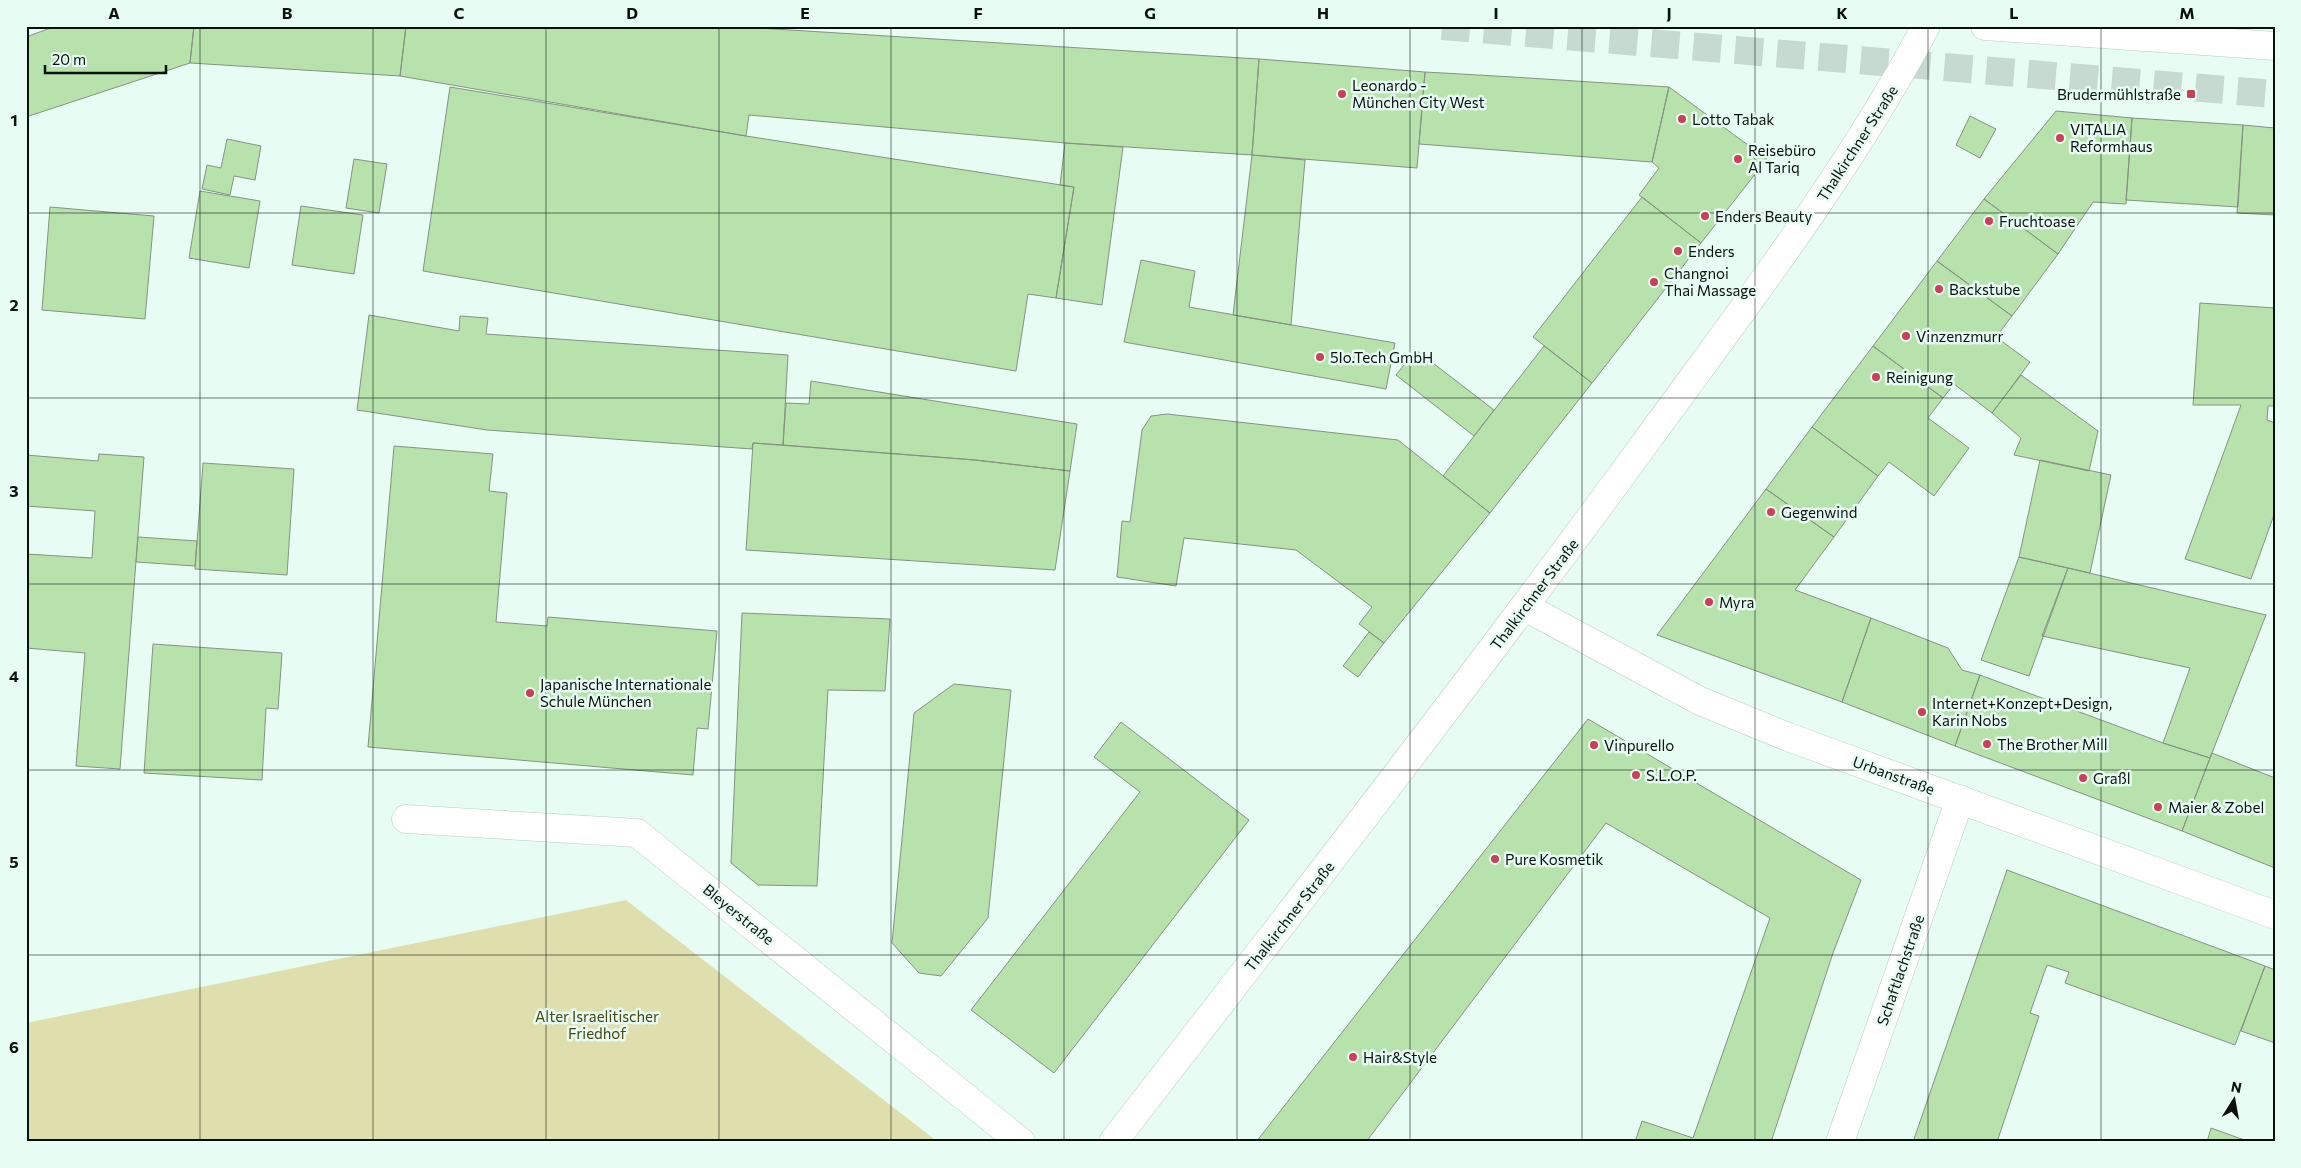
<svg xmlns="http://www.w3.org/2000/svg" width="2301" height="1168" viewBox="0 0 2301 1168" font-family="Commissioner,sans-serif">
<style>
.green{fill:#dfdfae}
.building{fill:#b7e2ab;stroke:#869283}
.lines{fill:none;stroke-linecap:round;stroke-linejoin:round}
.trunk-tunnel{stroke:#c6dad2;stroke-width:28;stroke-dasharray:28 14;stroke-linecap:butt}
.minor-casing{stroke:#b8cdc4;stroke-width:29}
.tertiary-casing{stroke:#b8cdc4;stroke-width:29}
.secondary-casing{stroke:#b8cdc4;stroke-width:29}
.minor{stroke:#fff;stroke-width:28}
.tertiary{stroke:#fff;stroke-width:28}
.secondary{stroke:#fff;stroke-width:28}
.grid{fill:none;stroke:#09110e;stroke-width:1;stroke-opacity:0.55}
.poi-dot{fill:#ce3e58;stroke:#e7fdf4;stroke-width:2}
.labels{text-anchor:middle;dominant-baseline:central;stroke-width:5;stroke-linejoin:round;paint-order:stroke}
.poi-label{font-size:15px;fill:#09110e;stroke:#e7fdf4;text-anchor:start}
.street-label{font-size:15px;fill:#09110e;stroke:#e7fdf4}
.park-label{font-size:15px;fill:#474613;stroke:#e7fdf4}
.neatline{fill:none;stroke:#09110e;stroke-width:2}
.grid-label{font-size:16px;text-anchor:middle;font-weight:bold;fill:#09110e}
</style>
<rect width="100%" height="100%" fill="#e7fdf4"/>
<path class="green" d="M626,900L938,1142H26V1023Z"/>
<path class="building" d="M56,26H194L190,63L26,117V37Z
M194,26H406L400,76L190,63Z
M406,26H725L1259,59L1252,155L1065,143L749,115L746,136L400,76Z
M1259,59L1425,72L1417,168L1252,155Z
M1425,72L1513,77L1669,87L1652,162L1419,144Z
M450,87L746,136L1074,187L1056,298L1028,294L1016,371L423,271Z
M1669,87L1767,159L1701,243L1639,195L1659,168L1652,162Z
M2056,111L2132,118L2126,204L2093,202L2058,254L1984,199Z
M1970,116L1996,129L1980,158L1956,145Z
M2132,118L2243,125L2238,207L2126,200Z
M2243,125L2275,128V215L2237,213Z
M227,139L261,146L255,180L234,176L230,195L202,189L207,165L221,168Z
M1065,143L1123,147L1102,305L1056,298L1074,187L1060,185Z
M1252,155L1305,160L1291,325L1233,315Z
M354,159L387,164L379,213L346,208Z
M200,191L260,201L249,268L189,258Z
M1642,197L1701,243L1592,383L1533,337Z
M1984,199L2058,254L2012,316L1937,261Z
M301,206L363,215L354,274L292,265Z
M50,207L154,216L145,319L42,310Z
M1141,260L1195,271L1189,307L1395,343L1386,389L1124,342Z
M1937,261L2012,316L1996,337L2030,362L1992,413L1954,384L1943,398L1873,346Z
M2200,303L2275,308V406H2268L2267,420L2275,423V512L2251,579L2185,559L2241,405H2193Z
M369,315L459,331L460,316L488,318L486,334L788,355L783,445L753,443L752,449L487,430L357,410Z
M1544,346L1592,383L1490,513L1443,476Z
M1873,346L1943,398L1928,418L1969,448L1934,496L1889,462L1878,476L1812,427Z
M1416,350L1494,410L1474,436L1396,375Z
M2021,375L2098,431L2089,471L2014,455L2021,438L1992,413Z
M811,381L1077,424L1070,471L975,460L783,445L786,403L809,404Z
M1167,414L1398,440L1490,513L1384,643L1359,624L1372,607L1296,550L1184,538L1176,586L1117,577L1122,521L1130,522L1142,430L1151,416Z
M1812,427L1878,476L1834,537L1766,489Z
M753,443L975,460L1070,471L1055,570L746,550Z
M394,446L493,454L489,491L507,493L496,622L547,626L548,617L717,631L708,729L697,728L693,775L368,747Z
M99,454L144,457L120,769L76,766L85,653L26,648V554L92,558L95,511L26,506V455L98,461Z
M2040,460L2111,475L2090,573L2019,557Z
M203,463L294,469L287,575L195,569Z
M1766,489L1834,537L1795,590L1871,618L1842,702L1657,635Z
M138,537L197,541L195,566L136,562Z
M2019,557L2068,568L2029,676L1981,660Z
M2068,568L2266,615L2210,758L2163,743L2190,668L2042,636Z
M742,613L890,619L885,691L828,690L817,886L758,885L731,863Z
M1871,618L1948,648L1962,670L1980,675L1955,746L1842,702Z
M1369,632L1384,643L1358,677L1343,666Z
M153,644L282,653L278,709L266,708L262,780L144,773Z
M1980,675L2163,743L2210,758L2182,831L1955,746Z
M954,684L1011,690L988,918L941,976L919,973L892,943L914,713Z
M1588,719L1861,880L1833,953L1771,1142H1635L1642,1121L1693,1138L1770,918L1606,823L1366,1142H1256Z
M1121,722L1249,820L1054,1073L971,1010L1140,792L1094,757Z
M2212,753L2275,778V868L2182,831Z
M2007,870L2265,966L2235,1045L2065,983L2069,972L2047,965L2030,1013L2039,1016L1997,1142H1913Z
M2265,966L2275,970V1043L2241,1031Z
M2211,1128L2250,1142H2207Z"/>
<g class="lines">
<path class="trunk-tunnel" d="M1442,26L2275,94"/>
<g class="minor-casing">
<path id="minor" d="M1525,607L1700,701L1788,737L2275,915
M406,819L637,833L1021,1142
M1840,1142L1960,799"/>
</g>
<g class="tertiary-casing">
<path id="tertiary" d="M1113,1142C1292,911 1471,681 1643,446C1741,311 1848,174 1926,26"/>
</g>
<g class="secondary-casing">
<path id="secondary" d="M1985,26L2275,46"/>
</g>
<use href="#minor" class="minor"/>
<use href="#tertiary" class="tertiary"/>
<use href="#secondary" class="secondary"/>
</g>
<path class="grid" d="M200,26V1142M373,26V1142M546,26V1142M719,26V1142M891,26V1142M1064,26V1142M1237,26V1142M1410,26V1142M1582,26V1142M1755,26V1142M1928,26V1142M2101,26V1142M26,213H2275M26,398H2275M26,584H2275M26,770H2275M26,955H2275"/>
<g class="poi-dot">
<circle cx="1342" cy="94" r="5"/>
<rect x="2186" y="89" width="10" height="10" rx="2.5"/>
<circle cx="1682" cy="119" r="5"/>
<circle cx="2060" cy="138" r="5"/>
<circle cx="1738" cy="159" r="5"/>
<circle cx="1705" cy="216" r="5"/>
<circle cx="1989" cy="221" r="5"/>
<circle cx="1678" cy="251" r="5"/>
<circle cx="1654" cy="282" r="5"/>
<circle cx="1939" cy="289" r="5"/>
<circle cx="1906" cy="336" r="5"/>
<circle cx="1320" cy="357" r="5"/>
<circle cx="1876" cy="377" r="5"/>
<circle cx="1771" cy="512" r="5"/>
<circle cx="1709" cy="602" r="5"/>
<circle cx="530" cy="693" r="5"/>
<circle cx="1922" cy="712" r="5"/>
<circle cx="1987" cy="744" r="5"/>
<circle cx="1594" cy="745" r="5"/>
<circle cx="1636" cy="775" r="5"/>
<circle cx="2083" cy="778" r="5"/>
<circle cx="2158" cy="807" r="5"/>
<circle cx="1495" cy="859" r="5"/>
<circle cx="1353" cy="1057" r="5"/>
</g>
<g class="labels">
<g class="poi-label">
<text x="1352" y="85">Leonardo -<tspan x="1352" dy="17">München City West</tspan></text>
<text x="2181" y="94" text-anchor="end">Brudermühlstraße</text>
<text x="1692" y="119">Lotto Tabak</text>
<text x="2070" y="129">VITALIA<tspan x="2070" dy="17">Reformhaus</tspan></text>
<text x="1748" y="150">Reisebüro<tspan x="1748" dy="17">Al Tariq</tspan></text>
<text x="1715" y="216">Enders Beauty</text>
<text x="1999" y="221">Fruchtoase</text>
<text x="1688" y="251">Enders</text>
<text x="1664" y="273">Changnoi<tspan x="1664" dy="17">Thai Massage</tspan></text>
<text x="1949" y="289">Backstube</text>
<text x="1916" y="336">Vinzenzmurr</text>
<text x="1330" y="357">5Io.Tech GmbH</text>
<text x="1886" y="377">Reinigung</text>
<text x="1781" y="512">Gegenwind</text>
<text x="1719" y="602">Myra</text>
<text x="540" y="684">Japanische Internationale<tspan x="540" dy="17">Schule München</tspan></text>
<text x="1932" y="703">Internet+Konzept+Design,<tspan x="1932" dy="17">Karin Nobs</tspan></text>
<text x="1997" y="744">The Brother Mill</text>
<text x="1604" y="745">Vinpurello</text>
<text x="1646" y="775">S.L.O.P.</text>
<text x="2093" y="778">Graßl</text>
<text x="2168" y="807">Maier &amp; Zobel</text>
<text x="1505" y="859">Pure Kosmetik</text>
<text x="1363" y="1057">Hair&amp;Style</text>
</g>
<g class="street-label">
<text transform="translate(1857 143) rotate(-57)">Thalkirchner Straße</text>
<text transform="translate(1534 594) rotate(-53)">Thalkirchner Straße</text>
<text transform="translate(1894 775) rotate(20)">Urbanstraße</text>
<text transform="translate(739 914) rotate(39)">Bleyerstraße</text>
<text transform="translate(1289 916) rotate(-52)">Thalkirchner Straße</text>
<text transform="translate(1900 970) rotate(-71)">Schaftlachstraße</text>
</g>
<g class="park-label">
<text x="597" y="1016">Alter Israelitischer<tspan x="597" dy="17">Friedhof</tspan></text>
</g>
</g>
<rect width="2301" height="1168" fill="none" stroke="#e7fdf4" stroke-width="55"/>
<g transform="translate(2234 1100) rotate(11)" stroke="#e7fdf4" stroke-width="4" paint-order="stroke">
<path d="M0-4L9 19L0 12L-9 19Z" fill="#09110e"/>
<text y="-8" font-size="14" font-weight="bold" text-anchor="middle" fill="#09110e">N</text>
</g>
<path d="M45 65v8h121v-8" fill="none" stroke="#09110e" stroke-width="2.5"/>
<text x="52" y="65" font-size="15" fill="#09110e" stroke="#e7fdf4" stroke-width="4" paint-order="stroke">20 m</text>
<rect x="28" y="28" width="2246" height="1112" class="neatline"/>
<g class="grid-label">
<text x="114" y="19">A</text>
<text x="287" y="19">B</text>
<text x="459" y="19">C</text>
<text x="632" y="19">D</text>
<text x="805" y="19">E</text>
<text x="978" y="19">F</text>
<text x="1150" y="19">G</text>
<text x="1323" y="19">H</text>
<text x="1496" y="19">I</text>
<text x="1669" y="19">J</text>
<text x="1842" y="19">K</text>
<text x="2014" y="19">L</text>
<text x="2187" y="19">M</text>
<text x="14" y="126">1</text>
<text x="14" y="311">2</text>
<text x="14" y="497">3</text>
<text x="14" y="682">4</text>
<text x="14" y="868">5</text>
<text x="14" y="1053">6</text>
</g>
</svg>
